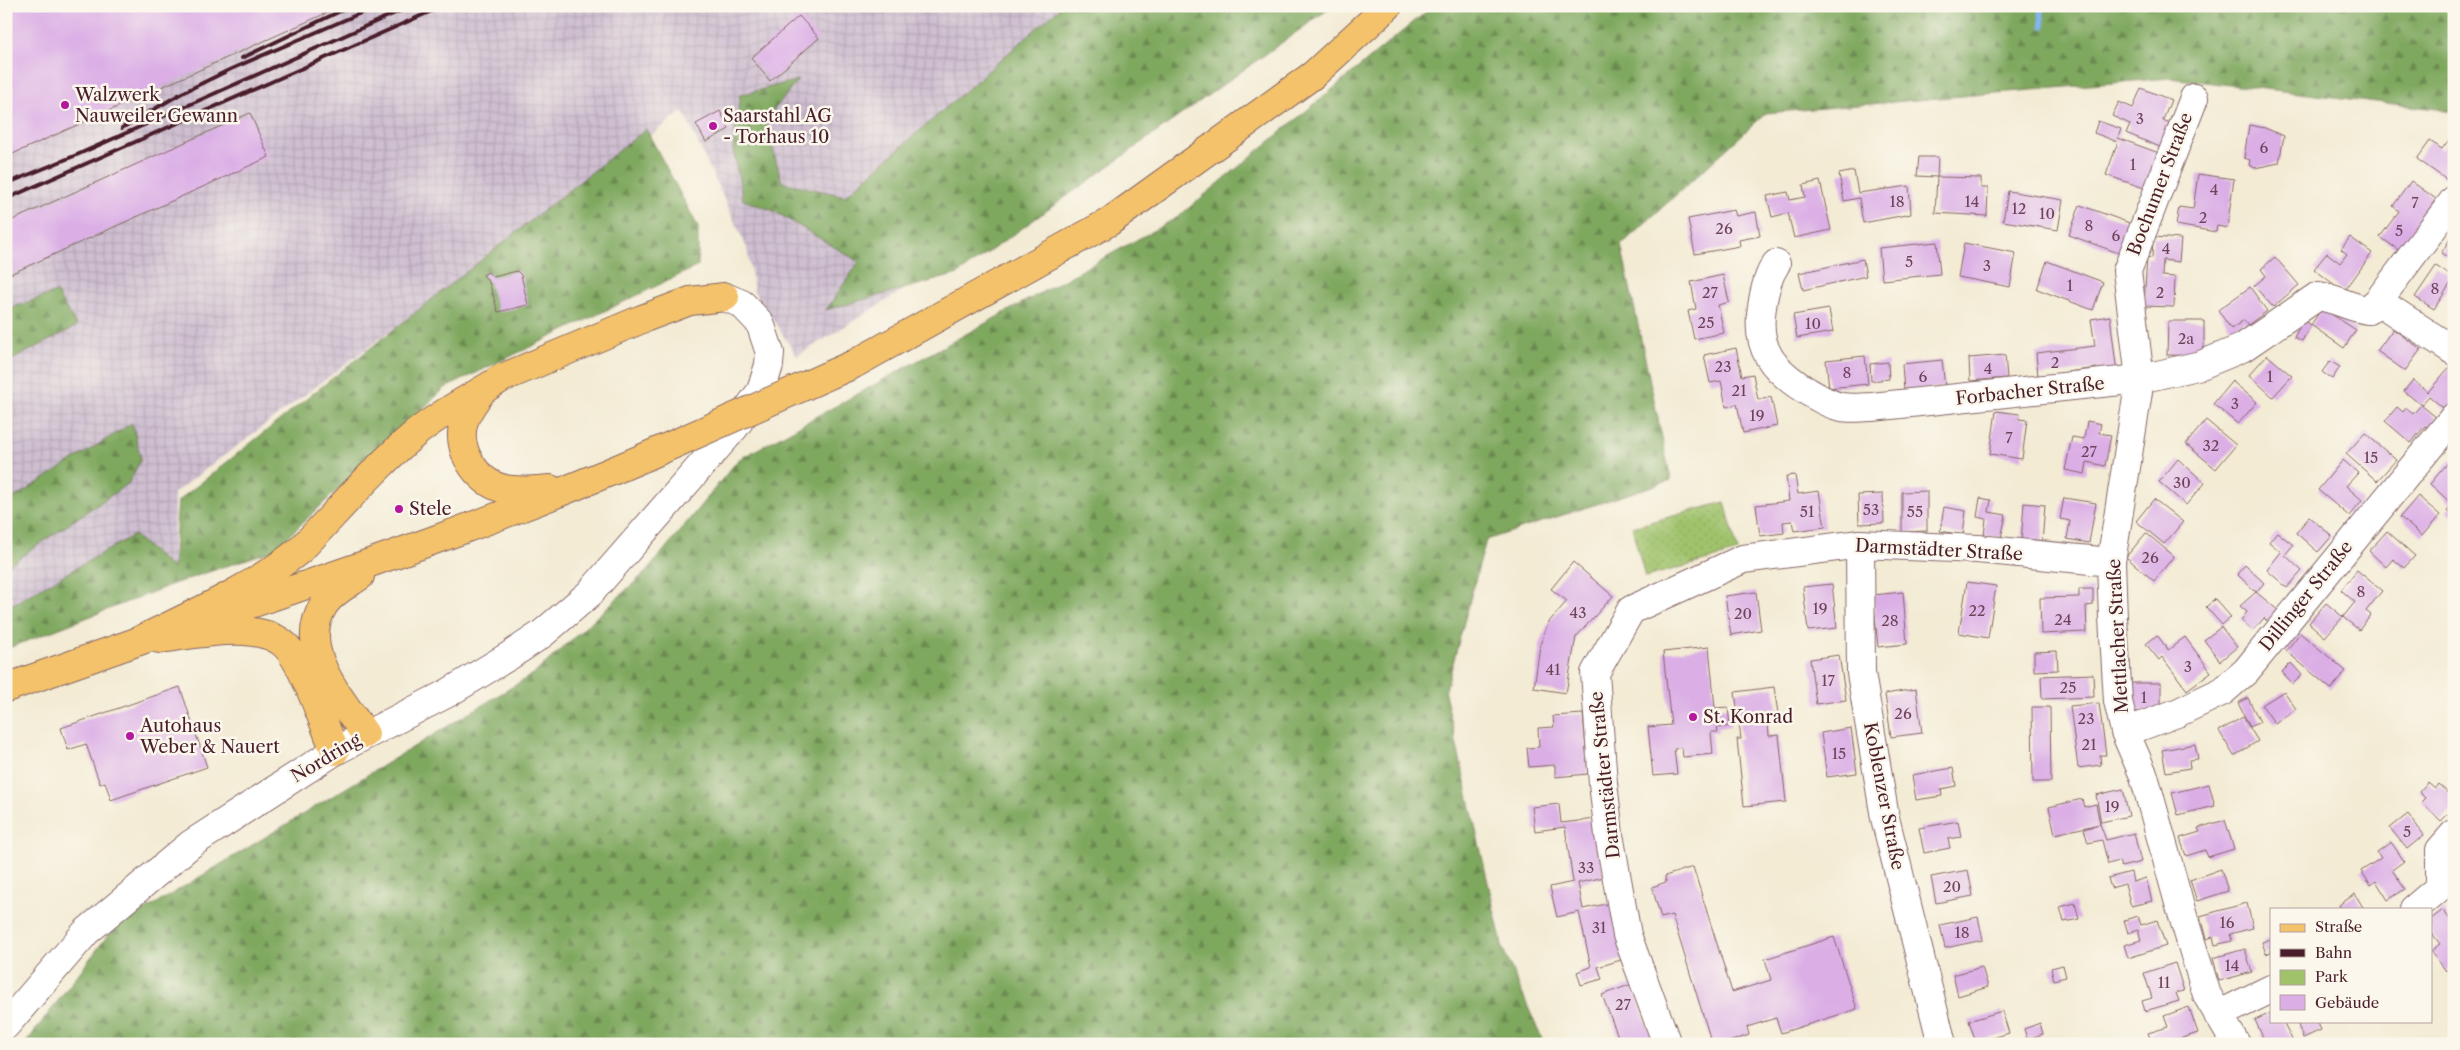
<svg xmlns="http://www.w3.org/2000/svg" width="2460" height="1050" viewBox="0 0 2460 1050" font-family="'Libre Caslon Text',serif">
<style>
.industrial{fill:url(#industrial-grid)}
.green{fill:url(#green-dots);stroke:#74704b}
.forest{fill:url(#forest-firs);stroke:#646445}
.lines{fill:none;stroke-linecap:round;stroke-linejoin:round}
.stream{stroke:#85b6f1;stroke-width:5.5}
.building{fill:#dbafe6}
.minor-casing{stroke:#856666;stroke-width:30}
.major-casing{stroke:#856666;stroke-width:30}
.minor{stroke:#fff;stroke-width:28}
.major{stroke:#f4c26a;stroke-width:28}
.rail{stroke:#4a1f2b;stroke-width:4}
.major-bridge-casing{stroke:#856666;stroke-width:30;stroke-linecap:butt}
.major-bridge{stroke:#f4c26a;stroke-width:28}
.poi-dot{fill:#b5179e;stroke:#fbf7ec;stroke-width:2}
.labels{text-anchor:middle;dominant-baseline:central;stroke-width:5;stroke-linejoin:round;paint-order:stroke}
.number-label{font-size:15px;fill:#6e435a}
.poi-label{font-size:18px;fill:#4a1f2b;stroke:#fbf7ec;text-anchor:start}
.street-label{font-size:18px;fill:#4a1f2b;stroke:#fbf7ec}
</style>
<defs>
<pattern id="industrial-grid" width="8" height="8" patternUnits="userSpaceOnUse" patternTransform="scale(1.25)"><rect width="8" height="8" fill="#cebed0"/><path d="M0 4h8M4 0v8" fill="none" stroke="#b2a3b3"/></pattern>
<pattern id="green-dots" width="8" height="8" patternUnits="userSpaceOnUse" patternTransform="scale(1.25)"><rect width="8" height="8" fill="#9fc26b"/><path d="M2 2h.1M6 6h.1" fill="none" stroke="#8aa65d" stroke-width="1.8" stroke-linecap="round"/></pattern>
<pattern id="forest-firs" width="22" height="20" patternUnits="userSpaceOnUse" patternTransform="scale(1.25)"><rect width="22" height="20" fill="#7fa85f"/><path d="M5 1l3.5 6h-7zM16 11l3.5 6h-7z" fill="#6a884f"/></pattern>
</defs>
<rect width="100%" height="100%" fill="#fbf7ec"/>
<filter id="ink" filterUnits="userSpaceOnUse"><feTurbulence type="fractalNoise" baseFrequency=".02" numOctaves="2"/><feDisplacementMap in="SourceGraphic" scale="10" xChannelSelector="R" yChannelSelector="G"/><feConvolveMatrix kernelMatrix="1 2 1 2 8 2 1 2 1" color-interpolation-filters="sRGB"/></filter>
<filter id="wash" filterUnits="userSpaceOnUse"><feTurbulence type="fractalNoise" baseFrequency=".0096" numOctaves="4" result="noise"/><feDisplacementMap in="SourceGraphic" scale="20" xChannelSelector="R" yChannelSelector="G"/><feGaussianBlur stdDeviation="1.12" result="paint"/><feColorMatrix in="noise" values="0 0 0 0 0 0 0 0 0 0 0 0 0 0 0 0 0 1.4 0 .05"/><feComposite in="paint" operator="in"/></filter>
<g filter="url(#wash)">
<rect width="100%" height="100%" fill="#f3ebd4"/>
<path class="industrial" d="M6,6H1333L1145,140L797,356L754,291L747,248L683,111L174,493L173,569L6,624Z"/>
<path class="green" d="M1725,502L1738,552L1645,577L1632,527Z"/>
<path class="forest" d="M1062,6H1333L958,274L826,310L859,262L774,211L743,200L733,149L740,95L798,80L765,121L782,182L845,196Z
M1433,6H2454V111L2170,78L1766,113L1621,245L1671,480L1486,540L1445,693L1503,949L1544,1044H25L111,931L535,673L647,571L738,460L1178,217Z
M646,129L698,227V266L445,388L274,550L176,583L6,649V608L134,535L173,569L178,501Z
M56,292L77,326L6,363V310Z
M132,423L141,459L129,483L6,567V503Z"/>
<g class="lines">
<path class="stream" d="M2040,6L2043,26"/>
</g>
<g id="blocks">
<path class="building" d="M6,6H342L6,157Z
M799,16L819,38L770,81L751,58Z
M2141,88L2171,100L2163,120L2170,123L2160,147L2126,133L2130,124L2112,116L2119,102L2133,108Z
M720,111L729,129L706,142L696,124Z
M250,113L269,157L6,276V223Z
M2098,121L2121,129L2118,138L2159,153L2147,189L2106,175L2118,142L2094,133Z
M2249,125L2265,128L2284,136L2279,163L2255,168L2249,165L2250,160L2244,158Z
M2454,133V185L2417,159L2430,141L2442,149Z
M1919,157H1938L1937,177L1917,176Z
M1854,171L1858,193L1909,186L1911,214L1863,223L1859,198L1844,201L1839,174Z
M2198,174L2234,179L2227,228L2217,226L2216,232L2176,225L2179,207L2193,209Z
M1937,177L1981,178V188H1988L1987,216L1935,213Z
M1820,181L1831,230L1794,238L1788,213L1772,217L1767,196L1788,192L1790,200L1805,197L1803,185Z
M2411,181L2436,199L2400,251L2380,237L2399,211L2393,206Z
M2008,191L2063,200L2058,230L2003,221Z
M2080,205L2135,225L2124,255L2069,235Z
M1734,210L1736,216L1756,212L1760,236L1739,240L1740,246L1695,254L1688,219Z
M2454,233V261L2441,253Z
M2153,237L2181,239L2179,262L2163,260L2162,276L2175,277L2174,307L2144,306L2147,257L2152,258Z
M2350,237L2372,253L2344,292L2314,269L2327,253L2340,263L2347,254L2341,249Z
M1937,242L1940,274L1882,280L1879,248Z
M1964,243L2016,253L2010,287L1958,277Z
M2275,257L2299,285L2273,307L2254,286L2266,276L2261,269Z
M1863,259L1866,276L1803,290L1799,273Z
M2047,261L2103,282L2093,310L2037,289Z
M2436,266L2454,278L2434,309L2415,297Z
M517,271L521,275L528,305L498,312L489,282L483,275L488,272L493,277Z
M1723,275L1729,302L1718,305L1724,333L1694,339L1688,311L1696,309L1691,282Z
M2250,287L2267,311L2248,325L2244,320L2231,329L2218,310Z
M2322,308L2356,330L2344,348L2311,325Z
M1829,309L1833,332L1797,338L1793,315Z
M2110,316L2117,373L2098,375L2097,368L2038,376L2036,353L2095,346L2091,319Z
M2168,321H2204V356L2167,355Z
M2303,321L2311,325L2302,341L2294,337Z
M2393,329L2421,349L2405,371L2377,351Z
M1736,348L1742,376L1753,374L1758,400L1771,397L1777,426L1743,433L1737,404L1726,407L1721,381L1710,383L1704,355Z
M2005,355L2007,378L1970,381L1969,358Z
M2267,355L2292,376L2273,397L2249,375Z
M1865,356L1868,384L1829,388L1826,360Z
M1942,360L1945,387L1904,391L1902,364Z
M2330,361L2340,367L2332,379L2322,372Z
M1888,362L1889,379L1871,381L1870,364Z
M2452,364L2454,365V404L2448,412L2429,396L2421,405L2404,391L2413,380L2428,392Z
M2232,381L2257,402L2238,424L2213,404Z
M2421,405L2437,418L2428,428L2425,426L2411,443L2385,421L2397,407L2403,412L2406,408L2413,414Z
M1996,411L2020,414L2019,419L2027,420L2022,459L1990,454Z
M2206,420L2236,445L2216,469L2186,444Z
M2087,421L2101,424L2099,433L2111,435L2105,466L2087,462L2085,474L2065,470L2072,437L2084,439Z
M2365,433L2396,460L2377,481L2346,454Z
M2178,459L2205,483L2186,505L2159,482Z
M2451,459L2454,462V517L2447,511L2452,504L2430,484Z
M2343,460L2358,473L2346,486L2362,500L2349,516L2318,490Z
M1795,475L1798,494L1819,491L1825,527L1794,531L1792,521L1783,522L1784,533L1760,536L1756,505L1789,501L1786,476Z
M1927,491V531L1902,532V492Z
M1883,494L1884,523L1859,524L1858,495Z
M2418,496L2440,515L2422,536L2400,517Z
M1980,498L1991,500L1989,512L2006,515L2001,538L1984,535L1986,519L1977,517Z
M2064,498L2096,503L2089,543L2067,539L2070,521L2060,519Z
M2154,499L2183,522L2164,544L2136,521Z
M2024,503L2045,505L2042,543L2021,542Z
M1944,507L1966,511L1963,535L1940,531Z
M2309,517L2332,536L2318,552L2296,533Z
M2387,531L2415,556L2404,568L2393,559L2386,567L2369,551Z
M2277,532L2293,545L2285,555L2302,571L2287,588L2267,570L2281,552L2269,542Z
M2146,533L2174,556L2154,581L2126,557Z
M1573,562L1613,596L1576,637L1566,693L1534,688L1540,645L1548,623L1567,601L1551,589Z
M2245,565L2264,583L2256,592L2237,574Z
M2357,570L2382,591L2366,611L2371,615L2359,630L2343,617L2355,602L2341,590Z
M1967,582L1996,586L1988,638L1959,633Z
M1832,584L1837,628L1808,631L1803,587Z
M2079,589H2093V605L2086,606L2087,632L2041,634L2040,598L2079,597Z
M1756,592L1761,630L1731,635L1725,596Z
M1903,592L1907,644L1878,647L1873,595Z
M2256,592L2280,612L2269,623L2264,618L2253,631L2241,620L2247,612L2240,606Z
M2215,599L2231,617L2222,625L2206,607Z
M2326,603L2343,617L2325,637L2309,623Z
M2221,627L2237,647L2220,661L2204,640Z
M2300,633L2346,671L2331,689L2286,651Z
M2157,635L2168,650L2185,637L2211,672L2187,690L2162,657L2159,660L2146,644Z
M1709,647L1715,708L1728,707L1730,726L1717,728L1718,732H1711L1713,754L1683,757L1682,748L1674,749L1677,774L1653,776L1648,727L1671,725L1663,652Z
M2057,651L2058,670L2034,671V652Z
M1839,655L1846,700L1816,704L1810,659Z
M2291,663L2302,675L2293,684L2282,672Z
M2093,674L2094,697L2042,699L2041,676Z
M2128,683H2161V711L2128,712Z
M180,687L207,767L111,800L105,782L100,784L86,744L68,750L61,728Z
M1774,687L1779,720L1768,722L1769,736L1779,735L1786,802L1744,806L1737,739H1741L1735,692Z
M1916,689L1922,733L1891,737L1885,694Z
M2284,691L2296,709L2275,724L2262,705Z
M2248,698L2260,722L2250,727L2238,703Z
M2099,703L2106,755H2100L2101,765L2078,768L2070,706Z
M2032,707H2050L2051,782H2033Z
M1583,714L1588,774L1555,777V765L1529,767L1527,748L1539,747L1538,728L1554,727L1553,716Z
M2243,717L2258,741L2234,756L2219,731Z
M1851,728L1857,773L1827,777L1821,733Z
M2195,744L2198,759L2189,760L2190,768L2166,772L2162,750Z
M1953,768L1956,786L1941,789L1942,796L1916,800L1912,775Z
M2428,782L2435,788L2438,784L2454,798V808L2441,821L2421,802L2425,798L2419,792Z
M2209,784L2215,806L2178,815L2172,793Z
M2123,789L2129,816L2101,822L2096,795Z
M2082,799L2084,807L2096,804L2100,824L2055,834L2049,807Z
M1559,804L1561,823L1596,819L1604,877L1578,883L1583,909L1610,903L1624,959L1598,967L1602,979L1581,985L1577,972L1591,967L1579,912L1557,917L1550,887L1573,882L1565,827L1535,831L1532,807Z
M2408,814L2424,835L2407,849L2390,828Z
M2225,820L2234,849L2208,857L2205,850L2186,856L2180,838L2200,832L2198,828Z
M1958,821L1961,837L1948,839L1950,848L1924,853L1919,828Z
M2100,824L2106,840L2134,833L2141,862L2121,867L2119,861L2108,864L2102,840L2088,843L2084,829Z
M2391,842L2404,861L2392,870L2405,889L2388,900L2376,881L2371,885L2361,871L2381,858L2377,852Z
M1693,867L1732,992L1771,980L1765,959L1834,937L1857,1009L1781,1033L1776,1018L1747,1027L1749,1035L1723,1044H1712L1672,915L1661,918L1652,887L1666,882L1665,876Z
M2221,869L2228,891L2197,901L2190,880Z
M1968,870L1973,896L1936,903L1931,877Z
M2131,872L2133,882L2146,878L2152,901L2131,906L2125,884L2111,888L2108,878Z
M2355,894L2364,909H2341L2339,905Z
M2075,903L2079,919L2064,922L2060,907Z
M2247,903L2253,928L2230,934L2232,941L2215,945L2213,937L2206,939L2200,916Z
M2443,910L2454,925V965L2446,971L2431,951L2440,944L2431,932V919Z
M2138,916L2141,925L2157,920L2166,946L2128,958L2124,945L2141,940L2138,930L2128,933L2124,920Z
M1978,917L1983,940L1945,948L1940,925Z
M2271,939V952L2266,954L2262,942Z
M2245,949L2252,972L2219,981L2213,958Z
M2175,963L2184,991L2176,993L2179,1001L2145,1011L2142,1001L2152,998L2144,973Z
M2063,965L2066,977L2054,980L2051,968Z
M1982,967L1988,987L1958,996L1953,975Z
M1632,984L1652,1037L1634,1044H1621L1602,995Z
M2189,1007L2198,1033L2179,1039L2180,1044H2152L2148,1033L2168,1027L2164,1016Z
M2002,1011L2009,1033L1976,1043L1969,1021Z
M2271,1013V1021H2283L2294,1044H2266L2255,1020Z
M2307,1021H2317L2321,1030L2303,1038L2298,1025Z
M2040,1023L2043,1034L2027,1039L2024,1029Z"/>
</g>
</g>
<g filter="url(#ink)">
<use href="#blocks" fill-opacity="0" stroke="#856666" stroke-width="1"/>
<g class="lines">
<g class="minor-casing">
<path id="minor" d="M2194,98L2127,271L2140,379L2111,562L2113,618L2118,701L2125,732L2144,776L2179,903L2207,995L2236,1044
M1776,264C1767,277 1764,292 1762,307C1755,349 1773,370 1807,391C1817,397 1830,405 1842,407C1851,409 1863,407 1872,407L2140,379L2201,365L2242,348L2318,296C2336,298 2350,308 2368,310L2378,301L2454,200
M2378,301L2454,351
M1860,544L1861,673L1885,818L1942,1044
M2125,732L2177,713L2223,691L2246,671L2454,417
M2414,909L2440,887V850L2454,834
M2218,1015L2271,989
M6,1025L86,932L191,844L335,751L448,693L509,656L542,634L589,594L734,428L761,391L769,365L770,353L760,323L742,304L725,297
M1667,1044L1627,935L1609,835L1603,783L1595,673L1631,610L1743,559L1860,544L1978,549L2111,562"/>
</g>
<g class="major-casing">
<path id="major" d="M854,364L1109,222L1313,75L1388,6
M482,391C475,401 468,409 464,421C455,448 476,483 505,489C519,492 536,490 550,489
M360,576C347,585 332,592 324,605C295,649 342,699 365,734
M230,611C369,564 508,516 643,458
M159,639C193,635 259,619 286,646C304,665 324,725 335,751
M138,641C193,614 251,589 300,550C337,512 375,467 416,433C443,411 473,397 502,378L642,319L690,301L725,297
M6,688L156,635"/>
</g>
<use href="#minor" class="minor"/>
<use href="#major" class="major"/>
<path class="rail" d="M242,58L351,6
M122,128L182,93L231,69L377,6
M6,184L79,154L411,6
M6,199L443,6"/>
<g class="major-bridge-casing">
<path id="major-bridge" d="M643,458L854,364"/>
</g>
<use href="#major-bridge" class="major-bridge"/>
</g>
</g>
<g class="poi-dot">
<circle cx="65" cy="105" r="5"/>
<circle cx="713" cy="126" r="5"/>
<circle cx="399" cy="509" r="5"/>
<circle cx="1693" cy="717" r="5"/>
<circle cx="130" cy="736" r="5"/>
</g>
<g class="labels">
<g class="number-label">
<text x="2140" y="118">3</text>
<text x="2264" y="147">6</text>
<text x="2133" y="164">1</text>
<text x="2214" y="189">4</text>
<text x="1897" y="201">18</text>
<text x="1972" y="201">14</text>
<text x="2415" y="202">7</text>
<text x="2019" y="208">12</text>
<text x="2047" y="213">10</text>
<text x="2203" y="217">2</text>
<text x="2089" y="225">8</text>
<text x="1724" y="228">26</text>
<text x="2399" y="230">5</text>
<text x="2116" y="235">6</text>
<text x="2166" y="248">4</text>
<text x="1909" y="261">5</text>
<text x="1987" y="265">3</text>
<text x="2070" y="285">1</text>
<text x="2435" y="288">8</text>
<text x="1710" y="292">27</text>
<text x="2160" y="292">2</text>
<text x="1706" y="322">25</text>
<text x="1813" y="323">10</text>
<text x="2186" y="338">2a</text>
<text x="2055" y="362">2</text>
<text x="1723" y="366">23</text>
<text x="1988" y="368">4</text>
<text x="1847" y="372">8</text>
<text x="1923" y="376">6</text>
<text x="2270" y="376">1</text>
<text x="1739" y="390">21</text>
<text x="2235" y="403">3</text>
<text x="1757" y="415">19</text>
<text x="2009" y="437">7</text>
<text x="2211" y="445">32</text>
<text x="2089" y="451">27</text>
<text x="2371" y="457">15</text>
<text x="2182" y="482">30</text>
<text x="1871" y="509">53</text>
<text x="1807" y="511">51</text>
<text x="1915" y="511">55</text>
<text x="2150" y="557">26</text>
<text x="2361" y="591">8</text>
<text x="1820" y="608">19</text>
<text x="1977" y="610">22</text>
<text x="1578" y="612">43</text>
<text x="1743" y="613">20</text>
<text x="2063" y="619">24</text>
<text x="1890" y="620">28</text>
<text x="2188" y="666">3</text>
<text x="1553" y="669">41</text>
<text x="1828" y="680">17</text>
<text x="2068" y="687">25</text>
<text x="2144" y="697">1</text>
<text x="1903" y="713">26</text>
<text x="2086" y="718">23</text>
<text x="2089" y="744">21</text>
<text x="1839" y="753">15</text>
<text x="2112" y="806">19</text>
<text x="2407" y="831">5</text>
<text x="1586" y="867">33</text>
<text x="1952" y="886">20</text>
<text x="2227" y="922">16</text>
<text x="1599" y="927">31</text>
<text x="1962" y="932">18</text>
<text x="2232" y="965">14</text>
<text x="2164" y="982">11</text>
<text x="1623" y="1004">27</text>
</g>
<g class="poi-label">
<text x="75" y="95">Walzwerk<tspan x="75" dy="21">Nauweiler Gewann</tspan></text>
<text x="723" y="116">Saarstahl AG<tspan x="723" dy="21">- Torhaus 10</tspan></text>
<text x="409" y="509">Stele</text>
<text x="1703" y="717">St. Konrad</text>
<text x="140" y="726">Autohaus<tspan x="140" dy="21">Weber &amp; Nauert</tspan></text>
</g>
<g class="street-label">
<text transform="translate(2160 184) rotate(-69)">Bochumer Straße</text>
<text transform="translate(2030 391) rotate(-6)">Forbacher Straße</text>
<text transform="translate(1939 550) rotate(3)">Darmstädter Straße</text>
<text transform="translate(2306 596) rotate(-51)">Dillinger Straße</text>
<text transform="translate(2118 636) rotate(-93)">Mettlacher Straße</text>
<text transform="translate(326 758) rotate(-31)">Nordring</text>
<text transform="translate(1605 775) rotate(-96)">Darmstädter Straße</text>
<text transform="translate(1884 796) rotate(79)">Koblenzer Straße</text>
</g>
</g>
<rect width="2460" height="1050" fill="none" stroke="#fbf7ec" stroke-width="25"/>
<rect x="2270" y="908" width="162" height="115" fill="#fbf7ec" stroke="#b4a19f"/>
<rect x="2280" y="924" width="25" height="8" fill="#f4c26a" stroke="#b4a19f"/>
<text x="2315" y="932" font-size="15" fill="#4a1f2b">Straße</text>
<rect x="2280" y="949" width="25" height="8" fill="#4a1f2b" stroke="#b4a19f"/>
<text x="2315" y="958" font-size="15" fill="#4a1f2b">Bahn</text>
<rect x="2280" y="970" width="25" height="15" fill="#9fc26b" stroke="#b4a19f"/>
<text x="2315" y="982" font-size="15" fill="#4a1f2b">Park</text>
<rect x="2280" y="995" width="25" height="15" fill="#dbafe6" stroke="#b4a19f"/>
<text x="2315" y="1008" font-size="15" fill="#4a1f2b">Gebäude</text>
</svg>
